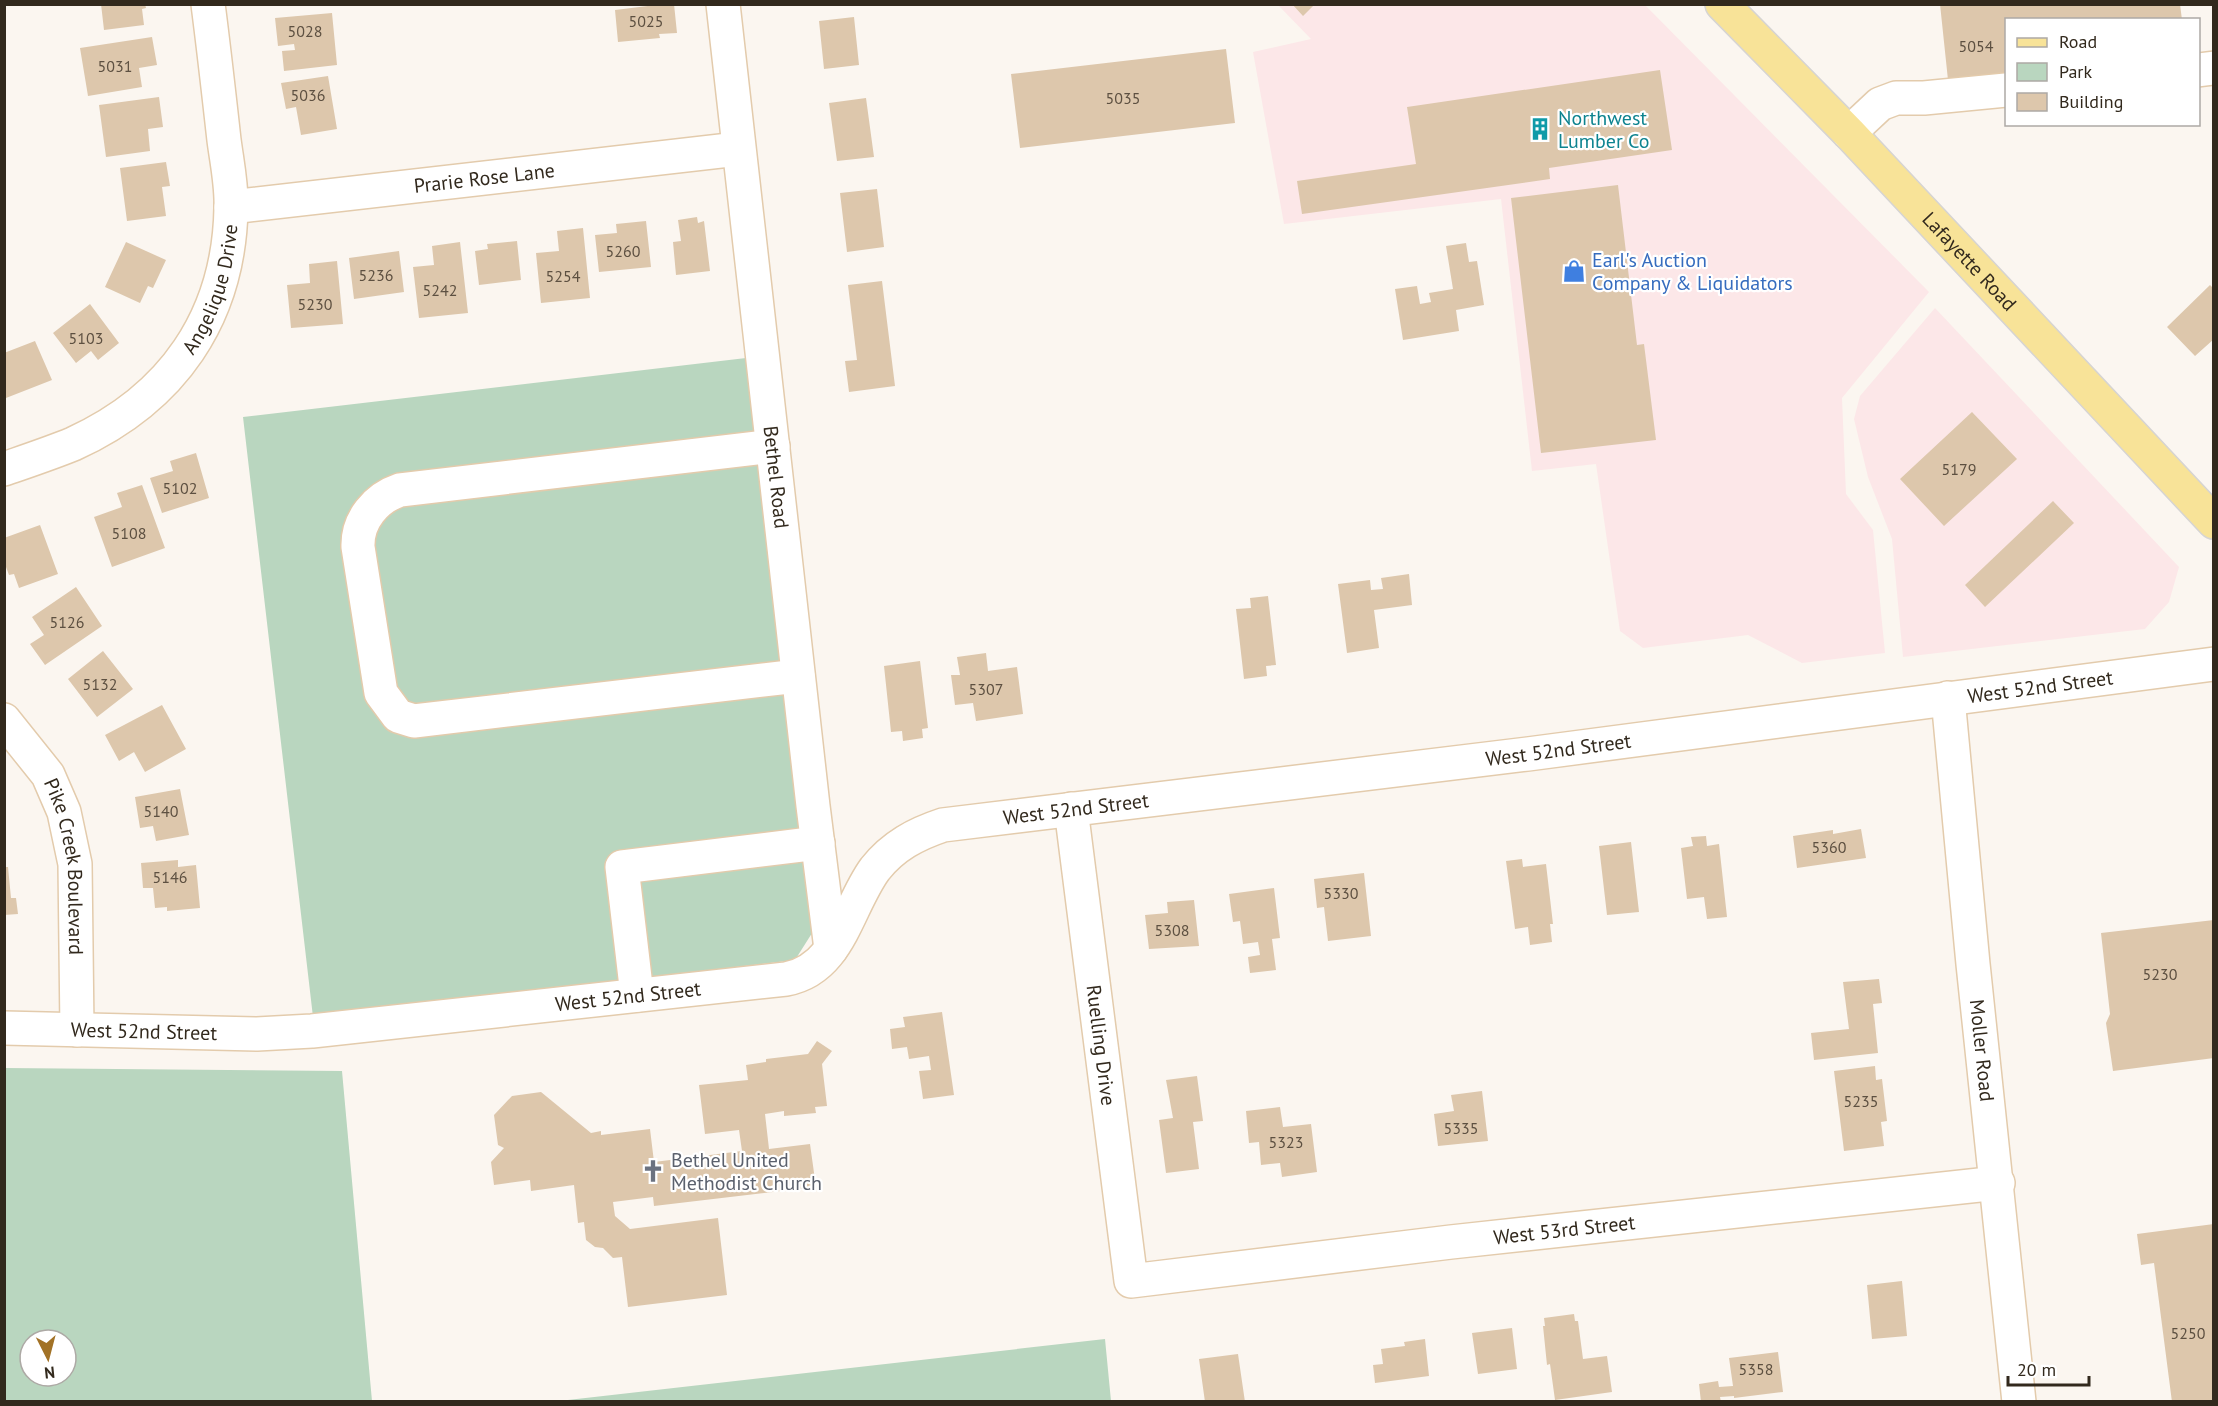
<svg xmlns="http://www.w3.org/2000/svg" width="2218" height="1406" viewBox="0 0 2218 1406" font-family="'PT Sans',sans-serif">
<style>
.commercial{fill:#fce7e8}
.green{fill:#b9d6bf;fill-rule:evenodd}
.building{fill:#ddc7ac}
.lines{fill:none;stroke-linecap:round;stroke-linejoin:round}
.minor-casing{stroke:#e3cbac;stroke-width:36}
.major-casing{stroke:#d6d4d2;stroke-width:36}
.minor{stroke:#fff;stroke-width:33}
.major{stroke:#f8e398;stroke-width:33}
.labels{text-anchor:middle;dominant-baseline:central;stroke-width:4.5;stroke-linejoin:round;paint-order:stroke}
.number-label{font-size:16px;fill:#5d5041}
.culture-label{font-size:20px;fill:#0d838f;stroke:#fff;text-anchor:start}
.street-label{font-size:20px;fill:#32291d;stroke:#fff}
.shop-label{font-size:20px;fill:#366cbe;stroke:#fff;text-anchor:start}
.worship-label{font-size:20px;fill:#5b616d;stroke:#fff;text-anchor:start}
</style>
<rect width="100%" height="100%" fill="#fbf6f0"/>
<path class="commercial" d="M1278,5H1645L1929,292L1842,398L1846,494L1873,530L1885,653L1802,663L1748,635L1643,648L1620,631L1596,464L1532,471L1501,199L1284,224L1253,52L1311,39Z
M1935,308L2179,567L2169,602L2145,629L1903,657L1892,539L1868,477L1854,419L1860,396Z"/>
<path class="green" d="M746,358L814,930L795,960L313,1017L243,417Z
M5,1068L342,1071L372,1401H5ZM30,1340H66V1376H30Z
M1105,1339L1111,1401H559Z"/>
<path class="building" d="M101,4H145L146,8L142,9L144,25L104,30Z
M664,4H674L677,33L659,34L660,38L618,42L615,10Z
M1292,4H1315L1303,16Z
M1940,4H2180L2182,20H2006V73L1948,80Z
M332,13L337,65L284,71L282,51L295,50L294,44L278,46L275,18Z
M854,17L859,65L824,69L819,21Z
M152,37L157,65L139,68L142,87L88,96L80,48Z
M1226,49L1235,123L1020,148L1011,74Z
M1660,70L1672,150L1549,168L1550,179L1302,214L1297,181L1416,164L1407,107Z
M328,76L337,129L301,135L296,107L286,109L281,83Z
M159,97L163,127L148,129L150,151L106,157L99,105Z
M866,98L874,157L837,161L829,103Z
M166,162L170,186L162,187L166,216L127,221L120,168Z
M1618,185L1637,345L1644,344L1656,440L1541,453L1511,198Z
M877,189L884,247L847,252L840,193Z
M697,217L698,223L704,221L710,271L676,275L673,242L681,241L678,220Z
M646,221L651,267L599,272L595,235L617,233L616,224Z
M583,228L590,298L541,303L536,253L559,251L557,231Z
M517,241L521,280L479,285L475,251L488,249L487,244Z
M126,242L166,260L153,288L148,286L140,303L105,287Z
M460,242L468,313L419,318L413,267L434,265L432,246Z
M1466,243L1469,262L1477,261L1484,305L1456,310L1459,331L1403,340L1395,289L1417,286L1420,304L1431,302L1429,293L1453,289L1446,246Z
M399,251L404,292L354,299L349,258Z
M337,261L343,324L291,328L287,285L310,283L309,264Z
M882,281L895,386L849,392L845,361L857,360L848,285Z
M2210,285L2214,289V339L2195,356L2167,327Z
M90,304L119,343L98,360L91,351L76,363L53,333Z
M35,341L52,380L6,398L4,353Z
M1972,412L2017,459L1944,526L1900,479Z
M196,453L209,498L162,513L150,478L173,471L170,461Z
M142,485L165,548L112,567L94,517L122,507L117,493Z
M2053,501L2074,523L1985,607L1965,585Z
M40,525L58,574L19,588L14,574L9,575L6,567L4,568V538Z
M1409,574L1412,605L1374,610L1379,648L1347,653L1338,584L1370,580L1371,590L1383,589L1381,578Z
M76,587L102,626L45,665L30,644L44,635L32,617Z
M1268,596L1276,665L1266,666L1267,676L1244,679L1236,609L1251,608L1250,598Z
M103,651L133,689L97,717L68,679Z
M986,653L988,671L1017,667L1023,714L976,721L973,703L955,705L951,675H960L957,657Z
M920,661L928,728L922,729L923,738L903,741L902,731L891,732L884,666Z
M162,705L186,749L145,772L134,752L119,761L105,735Z
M180,789L189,835L156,841L153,826L140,828L135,797Z
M1861,829L1866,858L1797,868L1793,836L1833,830V834Z
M1706,836L1707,846L1719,844L1727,917L1707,919L1704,897L1687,899L1681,848L1693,846L1691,837Z
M1631,842L1639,912L1607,915L1599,846Z
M1522,859L1523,867L1546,864L1553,924H1550L1552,942L1530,945L1528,927L1515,929L1506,861Z
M178,860V867L196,865L200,908L167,911V907L155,908L153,888H143L141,863Z
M4,867H8L11,898H16L18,914L4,915Z
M1364,873L1371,936L1328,941L1324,907L1317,908L1314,879Z
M1274,888L1280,938L1272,939L1276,970L1250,973L1248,957L1260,955L1258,942L1243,944L1240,921L1233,922L1229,894Z
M1194,900L1199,946L1149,949L1145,915L1168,913L1167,902Z
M2214,920V1058L2113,1071L2106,1023L2110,1014L2101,933Z
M1879,979L1882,1003L1873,1004L1878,1053L1814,1060L1811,1033L1849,1029L1843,982Z
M942,1012L954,1095L923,1099L919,1071L931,1070L929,1056L909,1059L907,1047L892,1049L890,1029L905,1027L903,1017Z
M817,1041L832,1051L822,1064L827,1106L815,1107L816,1113L784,1116V1111L765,1114L769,1149L810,1144L816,1187L654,1206L653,1197L613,1202L615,1216L630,1229L718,1218L727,1295L628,1307L622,1257L613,1258L603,1248L595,1247L586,1240L584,1222L578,1223L574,1185L531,1191L530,1180L494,1185L491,1162L504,1148L498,1145L494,1115L512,1096L541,1092L591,1133L601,1131V1135L650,1129L654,1162L742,1151L739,1130L705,1134L699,1085L748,1080L746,1065L766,1062V1059L808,1054Z
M1875,1066L1876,1080L1882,1079L1887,1121L1881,1122L1884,1146L1844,1151L1834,1071Z
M1197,1076L1203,1121L1193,1122L1199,1169L1166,1173L1159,1120L1173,1118L1166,1080Z
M1482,1091L1488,1141L1438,1146L1434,1114L1454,1111L1451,1095Z
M1280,1107L1283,1127L1311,1124L1317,1172L1282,1177L1280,1163L1261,1165L1259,1142L1249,1143L1246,1111Z
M2214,1224V1402H2172L2154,1263L2141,1265L2137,1234Z
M1902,1281L1907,1336L1872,1339L1867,1285Z
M1574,1314L1575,1321H1578L1583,1359L1607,1356L1612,1392L1555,1400L1550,1364L1547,1365L1543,1326H1545L1544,1318Z
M1512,1328L1517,1369L1478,1374L1472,1333Z
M1425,1339L1429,1376L1375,1383L1373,1365L1383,1364L1381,1349L1405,1346L1404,1342Z
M1778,1352L1783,1392L1734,1398V1396L1720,1397L1721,1402H1701L1699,1384L1718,1381L1719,1387L1733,1386L1729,1358Z
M1238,1354L1245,1402H1205L1199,1359Z"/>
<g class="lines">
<g class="minor-casing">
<g id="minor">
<path id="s1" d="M723,4L813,806L831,949"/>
<path d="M2198,70L2214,68"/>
<path d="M1849,133L1880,104L1896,98H1924L2006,90"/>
<path id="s2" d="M231,207L738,149"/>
<path d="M773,446L400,490C376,498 357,520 358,547L381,693L398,716L414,721L798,676"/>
<path id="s3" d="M4,469C27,461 51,453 73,444C172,399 229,318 231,208C232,186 227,163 224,140C219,95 214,50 208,4"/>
<path id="s4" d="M1948,698L1973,964L2019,1402"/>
<path id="s5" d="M4,720L48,775L64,812L75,864L77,1030"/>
<path id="s6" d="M1071,809L1131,1281L1451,1242L1998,1183"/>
<path d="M637,995L622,867L818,843"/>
<path id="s7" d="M4,1028L257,1034L312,1031L786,979C840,969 847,907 875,869C893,846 916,834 943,825L1528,754L2214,664"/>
</g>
</g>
<g class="major-casing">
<g id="major">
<path id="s8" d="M1722,4L1849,133L2214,522"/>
</g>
</g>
<use href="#minor" class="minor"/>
<use href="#major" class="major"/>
</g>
<defs>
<g id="building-bare" transform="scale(1.8)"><path d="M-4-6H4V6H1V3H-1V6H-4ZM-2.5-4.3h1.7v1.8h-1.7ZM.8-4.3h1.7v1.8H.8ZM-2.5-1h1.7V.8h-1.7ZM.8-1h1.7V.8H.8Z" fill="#0f9aa8" stroke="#fff" stroke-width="2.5" paint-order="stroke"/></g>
<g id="shop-bare" transform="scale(1.8)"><path d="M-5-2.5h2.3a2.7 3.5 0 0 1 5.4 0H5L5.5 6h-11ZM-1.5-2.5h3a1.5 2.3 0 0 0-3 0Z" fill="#3f7fe0" stroke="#fff" stroke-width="2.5" paint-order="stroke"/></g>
<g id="church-bare" transform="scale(1.8)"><path d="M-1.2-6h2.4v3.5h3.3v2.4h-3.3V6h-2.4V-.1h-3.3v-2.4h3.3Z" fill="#6b7280" stroke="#fff" stroke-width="2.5" paint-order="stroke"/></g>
</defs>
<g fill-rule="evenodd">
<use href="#building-bare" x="1540" y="129"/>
<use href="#shop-bare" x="1574" y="271"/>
<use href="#church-bare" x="653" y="1171"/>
</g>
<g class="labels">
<g class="number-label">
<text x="646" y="21">5025</text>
<text x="305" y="31">5028</text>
<text x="1976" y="46">5054</text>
<text x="115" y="66">5031</text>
<text x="308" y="95">5036</text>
<text x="1123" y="98">5035</text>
<text x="623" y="251">5260</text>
<text x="376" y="275">5236</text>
<text x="563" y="276">5254</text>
<text x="440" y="290">5242</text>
<text x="315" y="304">5230</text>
<text x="86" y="338">5103</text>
<text x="1959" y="469">5179</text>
<text x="180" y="488">5102</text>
<text x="129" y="533">5108</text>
<text x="67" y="622">5126</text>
<text x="100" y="684">5132</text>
<text x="986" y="689">5307</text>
<text x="161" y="811">5140</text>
<text x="1829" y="847">5360</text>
<text x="170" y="877">5146</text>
<text x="1341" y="893">5330</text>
<text x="1172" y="930">5308</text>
<text x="2160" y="974">5230</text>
<text x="1861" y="1101">5235</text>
<text x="1461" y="1128">5335</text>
<text x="1286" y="1142">5323</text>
<text x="2188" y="1333">5250</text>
<text x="1756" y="1369">5358</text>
</g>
<g class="culture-label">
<text x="1558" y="118">Northwest<tspan x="1558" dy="23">Lumber Co</tspan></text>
</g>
<g class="street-label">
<text stroke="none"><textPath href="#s2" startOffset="255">Prarie Rose Lane</textPath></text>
<text stroke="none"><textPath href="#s8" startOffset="357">Lafayette Road</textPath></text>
<text stroke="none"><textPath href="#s3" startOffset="290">Angelique Drive</textPath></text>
<text stroke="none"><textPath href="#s1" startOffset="476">Bethel Road</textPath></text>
<text stroke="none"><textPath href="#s7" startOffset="2120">West 52nd Street</textPath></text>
<text stroke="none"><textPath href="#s7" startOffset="1634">West 52nd Street</textPath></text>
<text stroke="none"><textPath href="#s7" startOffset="1148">West 52nd Street</textPath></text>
<text stroke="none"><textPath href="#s5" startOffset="165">Pike Creek Boulevard</textPath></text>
<text stroke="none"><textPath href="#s7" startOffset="626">West 52nd Street</textPath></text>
<text stroke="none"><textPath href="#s7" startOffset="140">West 52nd Street</textPath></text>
<text stroke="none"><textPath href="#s6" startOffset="238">Ruelling Drive</textPath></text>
<text stroke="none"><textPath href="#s4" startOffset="354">Moller Road</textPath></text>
<text stroke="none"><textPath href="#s6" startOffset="912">West 53rd Street</textPath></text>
</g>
<g class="shop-label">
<text x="1592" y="260">Earl's Auction<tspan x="1592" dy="23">Company &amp; Liquidators</tspan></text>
</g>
<g class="worship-label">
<text x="671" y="1160">Bethel United<tspan x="671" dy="23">Methodist Church</tspan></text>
</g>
</g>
<rect width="2218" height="1406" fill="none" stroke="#32291d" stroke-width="12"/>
<rect x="2005" y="18" width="195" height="108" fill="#ffffff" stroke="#ada9a5" stroke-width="1.5"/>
<rect x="2017" y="38" width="30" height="9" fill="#f8e398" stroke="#ada9a5" stroke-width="1.5"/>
<text x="2059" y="48" font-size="18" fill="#32291d">Road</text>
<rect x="2017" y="63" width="30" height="18" fill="#b9d6bf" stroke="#ada9a5" stroke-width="1.5"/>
<text x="2059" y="78" font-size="18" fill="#32291d">Park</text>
<rect x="2017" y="93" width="30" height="18" fill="#ddc7ac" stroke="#ada9a5" stroke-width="1.5"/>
<text x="2059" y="108" font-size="18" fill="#32291d">Building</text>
<g transform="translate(48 1358) rotate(174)"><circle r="28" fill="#ffffff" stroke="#ada9a5" stroke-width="1.5"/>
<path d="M0-4.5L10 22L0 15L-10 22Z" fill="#a27226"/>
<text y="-9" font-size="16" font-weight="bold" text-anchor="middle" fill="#32291d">N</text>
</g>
<path d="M2008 1376v9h81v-9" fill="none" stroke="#32291d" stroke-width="3"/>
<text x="2017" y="1376" font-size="18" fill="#32291d" stroke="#ffffff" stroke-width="4.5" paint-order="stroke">20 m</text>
</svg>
